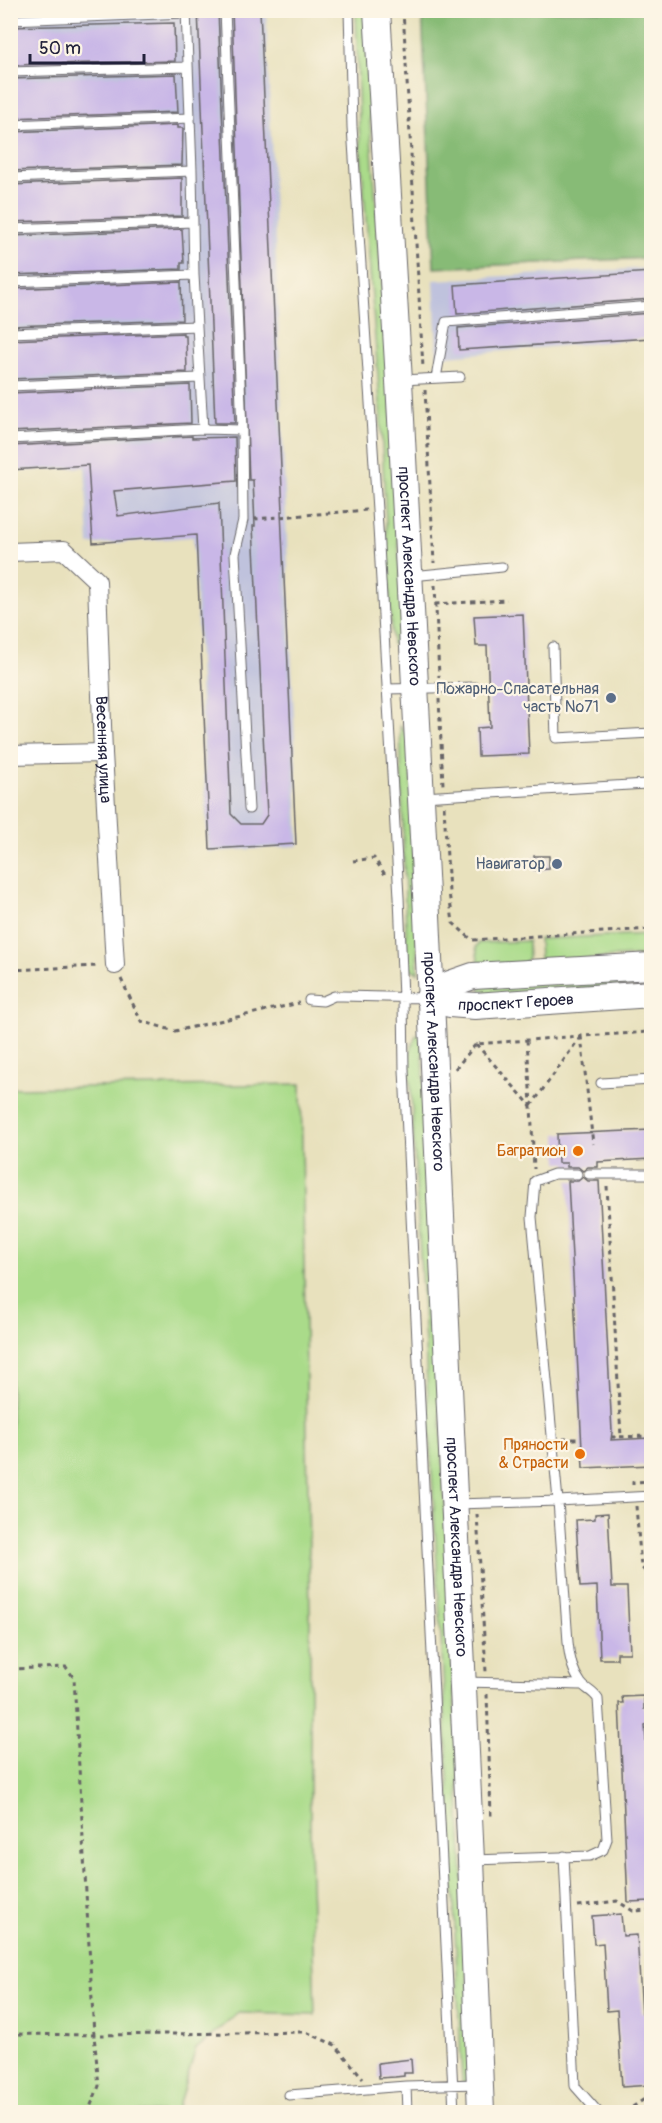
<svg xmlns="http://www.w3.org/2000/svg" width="662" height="2123" viewBox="0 0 662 2123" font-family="Pangolin,sans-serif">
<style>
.industrial{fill:#bfc2dd}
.green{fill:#aadb8a;stroke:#667e62;stroke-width:1.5}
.forest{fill:#87bb76;stroke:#546e58;stroke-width:1.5}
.building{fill:#c9b7e7}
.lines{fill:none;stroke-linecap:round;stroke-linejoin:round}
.lane-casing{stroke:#676568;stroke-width:11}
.street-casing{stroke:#676568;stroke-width:20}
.secondary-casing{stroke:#676568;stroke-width:28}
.path{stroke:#676568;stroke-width:3;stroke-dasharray:4.5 4.5;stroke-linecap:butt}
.lane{stroke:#fff;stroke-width:9}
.street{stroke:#fff;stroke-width:18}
.secondary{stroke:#fff;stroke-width:26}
.service-dot{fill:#5c6f8a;stroke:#fcf5e5;stroke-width:2}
.food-dot{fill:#e8710a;stroke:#fcf5e5;stroke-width:2}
.labels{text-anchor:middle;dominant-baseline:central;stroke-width:4.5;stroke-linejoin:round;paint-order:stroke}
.street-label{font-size:16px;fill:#22223b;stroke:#fcf5e5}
.service-label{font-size:16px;fill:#4e5e75;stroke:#fcf5e5;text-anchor:end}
.food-label{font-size:16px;fill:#c56008;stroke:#fcf5e5;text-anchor:end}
</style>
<rect width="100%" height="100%" fill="#fcf5e5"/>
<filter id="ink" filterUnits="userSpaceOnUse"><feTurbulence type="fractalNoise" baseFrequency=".0167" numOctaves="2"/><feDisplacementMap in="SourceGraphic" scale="12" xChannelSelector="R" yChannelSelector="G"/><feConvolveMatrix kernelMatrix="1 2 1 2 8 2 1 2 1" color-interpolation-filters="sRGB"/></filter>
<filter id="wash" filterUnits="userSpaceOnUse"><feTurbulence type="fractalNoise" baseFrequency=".008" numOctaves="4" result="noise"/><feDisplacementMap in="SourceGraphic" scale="24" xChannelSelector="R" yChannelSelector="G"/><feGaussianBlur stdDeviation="1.35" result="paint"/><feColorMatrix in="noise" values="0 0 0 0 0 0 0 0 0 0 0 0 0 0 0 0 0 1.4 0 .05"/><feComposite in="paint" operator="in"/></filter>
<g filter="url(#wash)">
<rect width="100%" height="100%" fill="#e8e1bd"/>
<path class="industrial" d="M11,11H266L299,846L208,852L193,537L89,545L85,467L11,472Z
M651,268V338L437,357L434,280Z"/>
<path class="green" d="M356,11H368L370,123L391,401L404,649L392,644L380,403L359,125Z
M400,725L410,740L418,973L407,966Z
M651,934V955L545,961L540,959L539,939Z
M528,941V958L524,963L479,966L476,947L479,943Z
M651,976V985L482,995L480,986Z
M422,1034L473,2081L462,2083L445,1710L409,1055L416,1035Z
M301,1084L310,1615V1844L315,2015L239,2013L196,2049L176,2112H11V1088Z"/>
<path class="forest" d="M422,11H651V258L434,268Z"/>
<g id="blocks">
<path class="building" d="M198,10H218L235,423H215Z
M232,10H260L283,511H281L296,844L210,849L196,535L93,543L88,465L10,470V446L192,436V438L235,437L236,481L114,491L118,516L219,503L231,814L241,824H261L267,815L253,526H255L253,480H249Z
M174,23L175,61L10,65V27Z
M176,74L178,112L10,118V79Z
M178,125V128H183L182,165L10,171V132Z
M182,178V216L10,222V185Z
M182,229L184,263H181V269L10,275V236Z
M651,272V299L457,314L455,285Z
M181,282L182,320L10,326V289Z
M651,313V338L459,350L458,328Z
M183,333V336H186L187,372L10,379V340Z
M190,385L191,423L10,432V393Z
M523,614L529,754L478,756L477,728L490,727L487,646H476L474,616Z
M534,856H549V869L534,870Z
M651,1130V1159L598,1162V1167H588L583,1171L578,1167H567V1163H558L557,1134Z
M583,1177L588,1181H599L612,1432L611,1440L651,1438V1465L583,1468L568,1181H578Z
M608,1513L612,1587H627L630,1653H617V1659H600L597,1586L580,1587L576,1520L595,1519V1514Z
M644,1696V1709H648V1724L645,1725L647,1760H650L651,1776H647L649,1811H651V1827H650L651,1901L628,1902L619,1703H623L622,1697Z
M621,1914L623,1936L637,1935L642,2013H651V2085L622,2087L617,2010L607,2011L603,1943L594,1944L592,1916Z
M411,2059L412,2073H404V2076L395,2077L379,2078L378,2063Z"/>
</g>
</g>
<g filter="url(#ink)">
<use href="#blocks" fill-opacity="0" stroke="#676568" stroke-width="1.5"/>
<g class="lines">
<g class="lane-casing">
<path id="lane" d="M225,10L242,430L243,520L235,554L249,809
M349,10L352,127L377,510L399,897L403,998L404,1070L454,2112
M10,20L186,13
M10,72L187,67
M10,125L190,118
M10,178L192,171
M10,229L193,222
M10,282L194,275
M10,333L197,326
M436,378L446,322L652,306
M402,380L460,377
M10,386L199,378
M203,429L242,430
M10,439L203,429L194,275L192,171L186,10
M412,576L502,567
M553,647L556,738L652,733
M387,689L476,687
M422,797L647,784L652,777
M309,1000L323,1001L334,996H343L427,998
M601,1083L652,1080
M589,1174H652
M455,1504L558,1501L652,1496
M464,1682L582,1685
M564,1856L575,2086L598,2112
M474,1860L590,1856L603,1850L607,1839L598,1699C593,1691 585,1689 581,1683C572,1671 569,1656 568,1642L558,1501L532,1217L535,1181L554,1174H577
M406,2086L407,2112
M289,2095L406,2086L478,2084"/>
</g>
<g class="street-casing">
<g id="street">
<path id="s1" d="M10,552L64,550L97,581L103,753L115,965"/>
<path d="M10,755L103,753"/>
</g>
</g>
<g class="secondary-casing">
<g id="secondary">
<path id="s2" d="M377,10L399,381L426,894L471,1860L481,2112"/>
<path d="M429,998L450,984L473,976L652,966"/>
<path id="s3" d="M429,998L450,1004L475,1006L652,994"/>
</g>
</g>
<path class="path" d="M403,10L423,368
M425,390L434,563
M254,519L367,510
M435,585L439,677
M435,604L507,600
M439,699L443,785
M444,806L449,892L453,923L472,940L652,929
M353,861L374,858L386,876
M10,970L99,966
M121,979L141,1021L175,1031L299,1003
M581,1036L593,1144
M527,1040L531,1105
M476,1044L531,1106L534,1169
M455,1069L476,1044L581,1036L652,1032
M531,1106L581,1036
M607,1186L621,1437
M611,1437L652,1436
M563,1439H582
M633,1485V1482L652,1481
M636,1506L641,1567L652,1578
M477,1514L486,1672
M10,1669L66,1667L74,1678L94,2035L99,2086L88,2112
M487,1694L491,1816
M578,1906L617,1901L633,1911L652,1910
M10,2034L99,2035L306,2032L335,2045L363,2078
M625,2112L652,2094"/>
<use href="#lane" class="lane"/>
<use href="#street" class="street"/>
<use href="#secondary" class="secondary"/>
</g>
</g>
<g class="service-dot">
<circle cx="611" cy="698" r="6"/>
<circle cx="557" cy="864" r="6"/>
</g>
<g class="food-dot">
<circle cx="578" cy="1151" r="6"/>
<circle cx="580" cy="1454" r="6"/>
</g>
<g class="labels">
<g class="street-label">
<text stroke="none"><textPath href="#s2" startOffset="567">проспект Александра Невского</textPath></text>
<text stroke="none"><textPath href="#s1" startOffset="268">Весенняя улица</textPath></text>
<text stroke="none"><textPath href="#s3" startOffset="88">проспект Героев</textPath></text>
<text stroke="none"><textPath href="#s2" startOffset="1053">проспект Александра Невского</textPath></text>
<text stroke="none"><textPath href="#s2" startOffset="1539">проспект Александра Невского</textPath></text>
</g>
<g class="service-label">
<text x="599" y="689">Пожарно-Спасательная<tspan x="599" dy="18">часть №71</tspan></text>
<text x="545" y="864">Навигатор</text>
</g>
<g class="food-label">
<text x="566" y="1151">Багратион</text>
<text x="568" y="1445">Пряности<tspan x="568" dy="18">&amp; Страсти</tspan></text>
</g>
</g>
<rect width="662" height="2123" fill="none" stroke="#fcf5e5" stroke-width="36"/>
<path d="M30 54v9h114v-9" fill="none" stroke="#22223b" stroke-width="3"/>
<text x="39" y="54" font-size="18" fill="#22223b" stroke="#fcf5e5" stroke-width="4.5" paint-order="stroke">50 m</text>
</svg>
